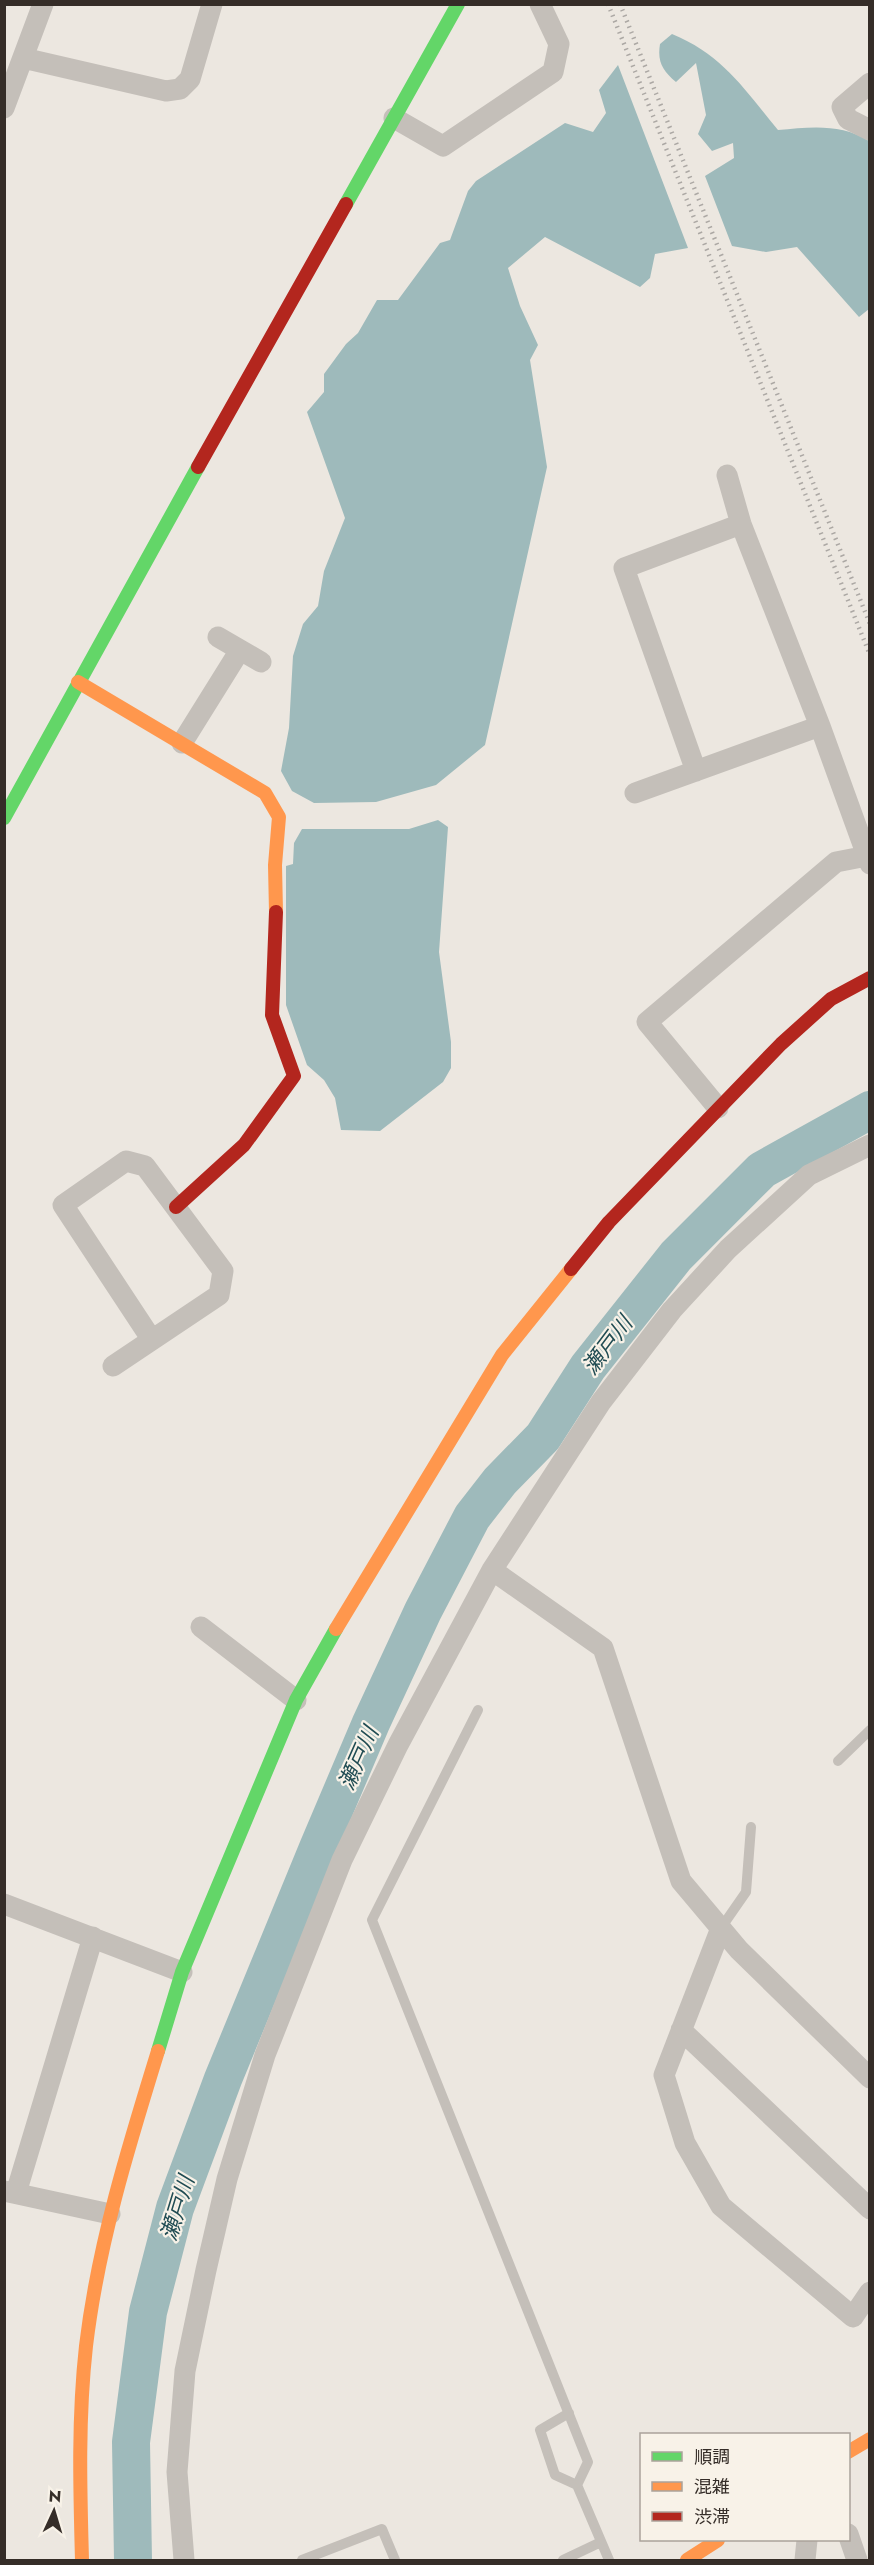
<svg xmlns="http://www.w3.org/2000/svg" width="874" height="2565" viewBox="0 0 874 2565" font-family="Jost,'Noto Sans JP',sans-serif">
<style>
.water{fill:#9ebabb}
.lines{fill:none;stroke-linecap:round;stroke-linejoin:round}
.river{stroke:#9ebabb;stroke-width:38}
.lane{stroke:#c4bfb9;stroke-width:10}
.street{stroke:#c4bfb9;stroke-width:21}
.fast{stroke:#63d668;stroke-width:14}
.slow{stroke:#ff974d;stroke-width:14}
.jam{stroke:#b3261e;stroke-width:14}
.rail{stroke:#aca8a4;stroke-width:4.5;stroke-dasharray:1.5 4.5;stroke-linecap:butt}
.labels{text-anchor:middle;dominant-baseline:central;stroke-width:4.5;stroke-linejoin:round;paint-order:stroke}
.water-label{font-size:22px;font-style:italic;fill:#204c53;stroke:#f8f2e8}
</style>
<rect width="100%" height="100%" fill="#ece7e0"/>
<path class="water" d="M672,34C723,55 744,89 778,130C810,127 841,123 869,141V309L859,317L797,247L766,252L732,246L705,176L734,158L733,143L712,151L698,134L706,115L696,63L676,82C663,71 657,62 660,44Z
M618,65L688,248L655,254L650,278L640,287L545,237L508,268L520,306L538,345L530,360L547,467L485,745L436,785L376,802L314,803L292,791L281,771L289,728L293,656L303,624L318,606L324,571L345,518L307,412L324,392V374L346,344L358,333L377,300H398L440,243L450,240L468,191L476,181L565,123L593,132L606,113L599,90Z
M438,820L448,827L439,952L451,1042V1068L443,1082L380,1131L341,1130L335,1098L324,1080L307,1065L286,1005V866L293,864L294,843L302,829H409Z"/>
<g class="lines">
<path class="river" d="M133,2560L131,2442L148,2312L175,2208L223,2079L318,1848L371,1723L423,1611L472,1517L500,1481L543,1437L588,1367L676,1256L762,1170L870,1110"/>
<path class="lane" d="M478,1710L372,1920L588,2462L577,2485L609,2560
M838,1761L870,1730
M721,1928L746,1892L751,1827
M569,2413L540,2430L555,2475L577,2485
M302,2560L382,2529L395,2560
M563,2560L601,2542"/>
<path class="street" d="M23,58L166,91L180,89L190,79L212,4
M870,83L842,107L848,119L870,130
M4,108L43,4
M394,118L443,146L553,72L559,44L540,4
M727,475L741,524L820,726L870,864
M218,637L261,662
M182,743L240,650
M696,771L624,568L741,524
M635,793L820,726
M718,1108L647,1022L836,862L867,856
M113,1366L219,1295L223,1271L145,1166L126,1161L63,1205L152,1340
M492,1570L603,1648L681,1881L739,1950L870,2078
M201,1627L296,1700
M4,1904L182,1972
M721,1928L664,2075L685,2143L721,2206L853,2317L870,2292
M681,2030L870,2209
M4,2191L110,2214
M16,2193L93,1937
M848,2534L857,2560
M184,2560L177,2472L185,2371L206,2270L227,2179L265,2055L342,1860L398,1745L492,1570L601,1402L672,1310L728,1249L809,1175L870,1145
M805,2560L807,2540"/>
<path class="fast" d="M346,204L458,4
M4,818L198,467
M158,2051L182,1972L296,1700L336,1629"/>
<path class="slow" d="M78,682L265,793L279,817L275,865L276,912
M336,1629L502,1355L571,1269
M848,2452L870,2439
M82,2560C80,2488 78,2418 86,2346C98,2245 128,2148 158,2051
M687,2560L718,2540"/>
<path class="jam" d="M198,467L346,204
M176,1207L244,1145L294,1076L272,1015L276,912
M571,1269L609,1222L781,1044L831,999L870,978"/>
<path class="rail" d="M608,4L870,655
M620,4L870,624"/>
</g>
<g class="labels">
<g class="water-label">
<text transform="translate(607 1345) rotate(-53)">瀬戸川</text>
<text transform="translate(358 1758) rotate(-66)">瀬戸川</text>
<text transform="translate(177 2208) rotate(-73)">瀬戸川</text>
</g>
</g>
<rect width="874" height="2565" fill="none" stroke="#352d28" stroke-width="12"/>
<rect x="640" y="2433" width="210" height="108" fill="#f8f2e8" stroke="#aaa39b" stroke-width="1.5"/>
<rect x="652" y="2452" width="30" height="9" fill="#63d668" stroke="#aaa39b" stroke-width="1.5"/>
<text x="694" y="2463" font-size="18" fill="#352d28">順調</text>
<rect x="652" y="2482" width="30" height="9" fill="#ff974d" stroke="#aaa39b" stroke-width="1.5"/>
<text x="694" y="2493" font-size="18" fill="#352d28">混雑</text>
<rect x="652" y="2512" width="30" height="9" fill="#b3261e" stroke="#aaa39b" stroke-width="1.5"/>
<text x="694" y="2523" font-size="18" fill="#352d28">渋滞</text>
<g transform="translate(54 2511) rotate(4)" stroke="#f8f2e8" stroke-width="4.5" paint-order="stroke">
<path d="M0-4.5L10 22L0 15L-10 22Z" fill="#352d28"/>
<text y="-9" font-size="16" font-weight="bold" text-anchor="middle" fill="#352d28">N</text>
</g>
</svg>
